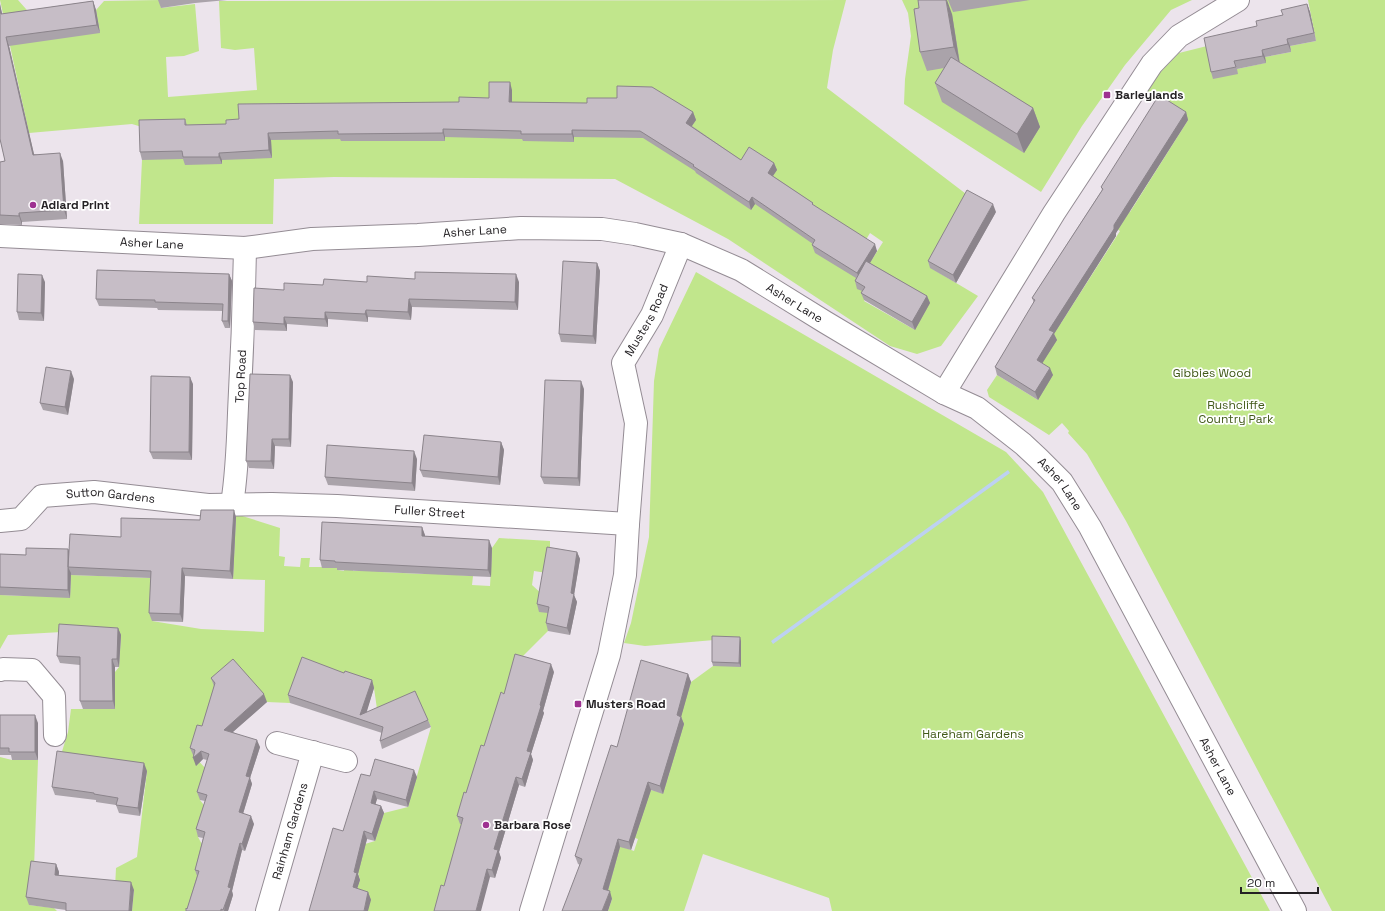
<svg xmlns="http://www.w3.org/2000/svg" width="1385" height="911" viewBox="0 0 1385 911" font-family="'Space Grotesk',sans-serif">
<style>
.green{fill:#c1e68c;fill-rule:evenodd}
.water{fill:#bdd1f2}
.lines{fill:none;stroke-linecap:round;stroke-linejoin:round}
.minor-casing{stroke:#948c94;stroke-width:24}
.minor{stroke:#fff;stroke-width:22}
.wall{fill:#aaa3aa}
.shaded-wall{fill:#8b848b}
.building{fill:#c6bdc6;stroke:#8b848b}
.poi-dot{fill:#9e3191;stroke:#fff;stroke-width:1.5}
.labels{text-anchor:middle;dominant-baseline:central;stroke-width:3.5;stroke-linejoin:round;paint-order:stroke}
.poi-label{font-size:12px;font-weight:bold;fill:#242124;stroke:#fff;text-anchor:start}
.street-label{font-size:12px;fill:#242124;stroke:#fff}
.park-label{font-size:12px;fill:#425a19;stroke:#fff}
</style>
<rect width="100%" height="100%" fill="#ece4ec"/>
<path class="green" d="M0,0H18L34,18L100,33L96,10L104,1L160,0L161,8L195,4L199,51L184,56L166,57L168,97L257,90L254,48L235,50L221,48L219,1L846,0L833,50L827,88L970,197L931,268L978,296L941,346L917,354L890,346L728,239L615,179L334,177L274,179L273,224H139L142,160V127L132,124L29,133ZM870,233L883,242L859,280L820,245L864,243ZM867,294L915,330L864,301Z
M902,0H1192L1171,10L1125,65L1082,126L1041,192L904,104L905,79L911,36L908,13Z
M1308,0H1385V911H1332L1126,521L1087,454L1068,433L1069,431L1062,423L1049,435L989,397L987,390L997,375L1038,400L1040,367L1029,323H1061L1120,231L1094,214L1130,212L1188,120L1143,90L1179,53L1207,46L1237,69L1265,63V57L1291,52L1290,46L1316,41Z
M696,272L1006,452L1043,492L1270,911H832L829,898L703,854L684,911H608L612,899L606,897L620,846L634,851L638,839L623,834L651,790L663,793L670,771L666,763L691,682L713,666L714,640L645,646L624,643L631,623L649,537L654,381L659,349Z
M236,514L280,528L279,556L285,557L284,566L300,567L301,558H310L309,567H325L338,560V570L344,571L345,559H353V571H361L362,561L376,570L381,572L423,574L424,573L473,576L472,585L490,586L492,548L499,538L550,541V555L547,573L534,571L532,585L543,595L552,614L548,631L518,661L469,827L439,911H368L355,895L360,880L358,872L365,844L375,841L384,813L408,807L431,727L417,698L378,716L374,688L290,703L267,702L236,667L245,721L193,755L208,771L200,800L207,809L198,837L205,850L191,911H132L134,890L115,888L116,868L137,857L147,771L60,758L68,732L71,709H115V672L119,667L121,635L62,632L8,635L0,649V595L23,596L53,588V597H70L71,575L154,578L152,621L201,629L264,632L265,580L233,579Z
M0,757L12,760H38L34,868L29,905L54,908L57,911H0Z"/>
<path class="water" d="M1008,470L1010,473L773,644L771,641Z"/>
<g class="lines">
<g class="minor-casing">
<g id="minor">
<path id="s1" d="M0,236L245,248L312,239L418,235L521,228L602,229L635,234L681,244L741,270L825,322L944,393L977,408L1023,444L1038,458L1062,482L1090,527L1295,911"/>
<path d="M944,393L1054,213L1152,64L1179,36L1238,0"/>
<path id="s2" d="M232,504C237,474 238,443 239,413C242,358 244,303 245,248"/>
<path id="s3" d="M0,521L21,519L42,496L94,492L208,505L272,504L337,506L628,524"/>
<path d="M0,670L3,669L32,670L54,696L55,735"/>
<path d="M277,743L346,761"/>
<path id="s4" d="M267,911L313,752"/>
<path id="s5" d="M531,911L609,655L625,575L628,524L636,423L623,363L652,315L681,244"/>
</g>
</g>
<use href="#minor" class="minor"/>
</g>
<path class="wall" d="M158,0H227L195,3L161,8Z
M948,0H1030L953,12Z
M93,1L96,10L100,33L9,46L34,154L63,161L67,219L22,222V225L0,224V162L5,161L0,139V4L2,14Z
M1307,4L1310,12L1316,41L1290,46L1291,52L1265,57L1266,63L1237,69L1238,74L1213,79L1211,72L1283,15Z
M952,14L960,63L1033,108L1040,127L1024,153L942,102L935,83L944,68L927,71L920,52Z
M512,90V102L693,112L696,120L692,126L741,160L774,163L777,170L773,176L813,203V205L877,251L870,263L927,296L930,303L915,330L864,300L861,293L862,291L857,289L855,281L856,278L815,253L812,245L813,244L755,204L751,210L696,173L695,171L643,138L574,137V142L523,141L522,139L445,137V141H341L340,139L271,140L272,158L222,160V164L185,165L183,159L142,160L140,152L185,119L187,125L226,124L459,102L489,98Z
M1186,112L1188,120L1116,233V236L1054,334L1057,340L1042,363L1053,375L1038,400L997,375L995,367L1034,303L1032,298L1102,190L1101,187Z
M996,212L956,283L930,268L928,261Z
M597,263L600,271L596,344L561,342L559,334Z
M229,274L232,281L230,328H225L222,321L223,311L158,310L157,308L99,306L96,299Z
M415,279L519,282L518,310L412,307L411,320L368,317V322L328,319V327L287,324V331L255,330L253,322L284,290L323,285L367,282Z
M45,282L44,321L19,320L17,312Z
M74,379L68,415L43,410L40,403Z
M293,382L291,447L275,446L274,469L249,468L246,461Z
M193,384L192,460L153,459L150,452Z
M584,389L580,486L544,484L541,477Z
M501,442L504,450L500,485L423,477L420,470Z
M417,459L415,491L328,485L325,477Z
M236,517L233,579L185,576L183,622L152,621L149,613L151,578L71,575V573L70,598L0,595V554L26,555L68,549L69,552L121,537L200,520Z
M422,527L425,536L492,548L491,577L337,570V568H322L320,560Z
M577,552L580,559L574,595L577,602L570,635L548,631L546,623L548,613L539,612L537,604Z
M118,628L121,635L119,667H115V709H83L80,701V665L60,663L57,656Z
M741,641V667L713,666L712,662Z
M554,672L543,711L544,713L531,754L533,760L525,787L519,785L499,852L501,858L495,878L490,877L444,886L462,824H460L457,816L484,746L504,694Z
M344,673L372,680L374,688L366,712L428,720L431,727L382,749L380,741L382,733L290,703L288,695Z
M688,674L691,682L681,716L684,724L663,794L651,790L631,850L620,847L608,891L612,899L580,865L578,864L575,856Z
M211,678L267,702L233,732L260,747L250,778L252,784L243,814L254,824L245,851L242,850L232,891L233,895L228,911H186L187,909L197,876L195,870L203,838L198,837L196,829L205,801L200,800L197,792L207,760L203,759L196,766L194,756L193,755L190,748L202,726L214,686Z
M0,715L38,723V760H12L11,755H0Z
M147,771L140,816L119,813L116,805L96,802V800L55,795L52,787Z
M370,776L417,777L408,807L377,799L375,804L381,806L384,813L375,841L367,839L358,874L360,880L357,889L368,892L371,900L309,911L343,831Z
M56,864L59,872L58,876L134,890L66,910L29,905L26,897Z"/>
<path class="shaded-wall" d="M946,0H947L952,14L960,66L954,47Z
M93,1L96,10L100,33L97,25Z
M0,4L4,23L1,14L0,10Z
M1307,4L1310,12L1316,41L1314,33Z
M6,37L9,46L36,163L33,155Z
M1287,39L1290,46L1291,52L1288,44Z
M1262,50L1265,57L1266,63L1263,56Z
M510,82L512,90V110L509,102Z
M1033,108L1040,127L1024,153L1017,134Z
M693,112L696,120L689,130L686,123Z
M1186,112L1188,120L1116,233V236L1054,334L1057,340L1040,367L1037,360L1049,330L1114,225Z
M443,129L445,137V141L443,133Z
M572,130L574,137V142L572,134Z
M268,133L271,140L272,158L269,150Z
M60,153L63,161L67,219L64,210Z
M219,153L222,160V164L219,157Z
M774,163L777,170L770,180L768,173Z
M752,197L755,204L751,210L749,202Z
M993,204L996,212L956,283L953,275Z
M19,213L22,222V225L19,216Z
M875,244L877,251L860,280L857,273Z
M597,263L600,271L596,344L593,336Z
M229,274L232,281L230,328L228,321Z
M516,274L519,282L518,310L515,302Z
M42,275L45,282L44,321L41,313Z
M927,296L930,303L915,330L912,322Z
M409,299L412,307L411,320L408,312Z
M366,310L368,317V322L365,314Z
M325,312L328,319V327L325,319Z
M284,317L287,324V331L284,324Z
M1050,368L1053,375L1038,400L1035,392Z
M71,371L74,379L68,415L65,407Z
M290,375L293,382L291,447L289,439Z
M190,377L193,384L192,460L189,452Z
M581,381L584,389L580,486L578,478Z
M272,439L275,446L274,469L271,461Z
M501,442L504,450L500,485L498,477Z
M414,451L417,459L415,491L412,483Z
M234,510L236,517L233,579L230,571Z
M422,527L425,535V544L422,536Z
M489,540L492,548L491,577L488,570Z
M68,549L71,556L68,567L71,573L70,598L68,590Z
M577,552L580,559L574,595L577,602L570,635L567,628L571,593Z
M182,568L185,576L183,622L180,614Z
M118,628L121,635L119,667L117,659Z
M740,637L741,641V667L739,663Z
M112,659L115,667V709L113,701Z
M551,664L554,672L543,711L544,713L531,754L533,760L525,787L522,779L527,751Z
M688,674L691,682L680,721L681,717L684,724L663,794L660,786L677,715Z
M372,680L374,688L364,721L360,715Z
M264,694L267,702L227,737L224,730Z
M35,715L38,723V760L35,752Z
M257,740L260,747L250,778L252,784L241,820L239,812L246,776Z
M201,751L203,759L196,766L193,758Z
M144,763L147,771L140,816L138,808Z
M414,770L417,777L408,807L406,800Z
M516,777L519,785L499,852L501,858L495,878L492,870L494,849Z
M648,782L651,790L631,850L629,842Z
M374,791L377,799L374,810L371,803Z
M381,806L384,813L375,841L372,834Z
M251,816L254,824L245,851L242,844Z
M364,831L367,839L358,874L360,880L355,895L353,887L354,872Z
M618,839L620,847L606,897L603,889Z
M240,843L242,850L232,891L233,895L228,911H224L228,887Z
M56,864L59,872L58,883L55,875Z
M487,869L490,877L481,911H476Z
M131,882L134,890L132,911H129Z
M610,891L612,899L608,911H602Z
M368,892L371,900L368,911H364Z"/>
<path class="building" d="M918,0H946L954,47L920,52L914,9L919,8Z
M93,1L97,25L6,37L33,155L60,153L64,210L19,213V216L0,215V162L5,161L0,139V10L1,14Z
M1307,4L1314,33L1287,39L1288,44L1262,50L1263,56L1234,61L1236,67L1211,72L1204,38L1257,26L1256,21L1283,15L1281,10Z
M951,57L1033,108L1017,134L935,83Z
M489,82H510L509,102L587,103V98H617V86L652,87L693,112L686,123L741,160L749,147L774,163L768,173L813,203L812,204L875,244L857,273L812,245L815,240L752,197L749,202L693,166L694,165L640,131L572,130V134H521V131L443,129V133L338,134V131L268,133L269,150L219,153V157H183L182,151L140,152L139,120L185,119V125L226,124V120L239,119L238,104L459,102V97L489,98Z
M1159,95L1186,112L1114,225V229L1049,330L1054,332L1037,360L1050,368L1035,392L995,367L1035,300L1032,298L1103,189L1101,187Z
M967,190L993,204L953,275L928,261Z
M563,261L597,263L593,336L559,334Z
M866,261L927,296L912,322L861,293L865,287L855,281Z
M97,270L229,274L228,321H222L223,304L155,302V300L96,299Z
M415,272L516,274L515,302L409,299L408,312L366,310L365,314L325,312V319L284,317V324L253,322L254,288L284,290V283L323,285L324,279L367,282V276L415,279Z
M18,274L42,275L41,313L17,312Z
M46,367L71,371L65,407L40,403Z
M250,374L290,375L289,439H272L271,461H246Z
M151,376L190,377L189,452H150Z
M545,380L581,381L578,478L541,477Z
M424,435L501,442L498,477L420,470Z
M327,445L414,451L412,483L325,477Z
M201,510H234L230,571L182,568L180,614L149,613L151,571L68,567L70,534L121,537V518L200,520Z
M322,522L422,527V536L489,540L488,570L335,562V561L320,560Z
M547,547L577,552L571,593L574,594L567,628L546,623L549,607L537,604Z
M26,548L68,549V590L0,587V554L26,555Z
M59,624L118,628L117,659H112L113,701H80V657L57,656Z
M712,636L740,637L739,663L712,662Z
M515,654L551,664L540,705L541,706L527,751L531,752L522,779L516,777L494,849L498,850L492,870L487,869L476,911H434L441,885L444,886L463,818L457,816L464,792L466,793L481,745L484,746L501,692L504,694Z
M302,657L344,673L345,671L372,680L360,715L415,691L428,720L380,741L383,727L288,695Z
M233,659L264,694L224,730L257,740L246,776L250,777L239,812L251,816L242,844L240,843L228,887L231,888L223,910L221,909V911H186V908L187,909L199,871L195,870L205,832L196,829L207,795L197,792L209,754L201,751L193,758L195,750L190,748L197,725L202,726L215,683L211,678Z
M641,660L688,674L677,715L681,717L660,786L648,782L629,842L618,839L603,889L610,891L602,911H562L582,859L575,856L611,745L617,747Z
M0,715H35V752H9V748H0Z
M57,751L144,763L138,808L116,805L118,798L94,794V793L52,787Z
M375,759L414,770L406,800L374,791L371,803L381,806L372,834L364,831L354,872L357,873L353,887L368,892L364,911H309L333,828L343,831L361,774L370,776Z
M31,861L56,864L55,875L131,882L129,911H66V903L26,897Z"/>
<g class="poi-dot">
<rect x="1103" y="91" width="8" height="8" rx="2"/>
<circle cx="33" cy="205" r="4"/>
<rect x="574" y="700" width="8" height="8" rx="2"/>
<circle cx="486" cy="825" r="4"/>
</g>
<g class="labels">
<g class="poi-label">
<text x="1115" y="95">Barleylands</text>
<text x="41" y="205">Adlard Print</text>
<text x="586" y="704">Musters Road</text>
<text x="494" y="825">Barbara Rose</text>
</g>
<g class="street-label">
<text stroke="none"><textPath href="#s1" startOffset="476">Asher Lane</textPath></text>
<text stroke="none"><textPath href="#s1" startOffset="152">Asher Lane</textPath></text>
<text stroke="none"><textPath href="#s1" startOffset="812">Asher Lane</textPath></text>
<text stroke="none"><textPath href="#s5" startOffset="612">Musters Road</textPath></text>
<text stroke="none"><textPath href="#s2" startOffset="128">Top Road</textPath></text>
<text stroke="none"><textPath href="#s1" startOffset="1136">Asher Lane</textPath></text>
<text stroke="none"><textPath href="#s3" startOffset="121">Sutton Gardens</textPath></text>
<text stroke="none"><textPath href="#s3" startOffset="441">Fuller Street</textPath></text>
<text stroke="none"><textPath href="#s1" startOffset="1460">Asher Lane</textPath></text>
<text stroke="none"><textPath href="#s4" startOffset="83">Rainham Gardens</textPath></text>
</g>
<g class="park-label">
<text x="1212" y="373">Gibbies Wood</text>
<text x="1236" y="405">Rushcliffe<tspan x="1236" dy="14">Country Park</tspan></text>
<text x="973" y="734">Hareham Gardens</text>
</g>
</g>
<path d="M1241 887v6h77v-6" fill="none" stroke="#242124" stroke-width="2"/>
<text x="1247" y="887" font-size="12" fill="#242124" stroke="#ffffff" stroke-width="3" paint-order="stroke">20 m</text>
</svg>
